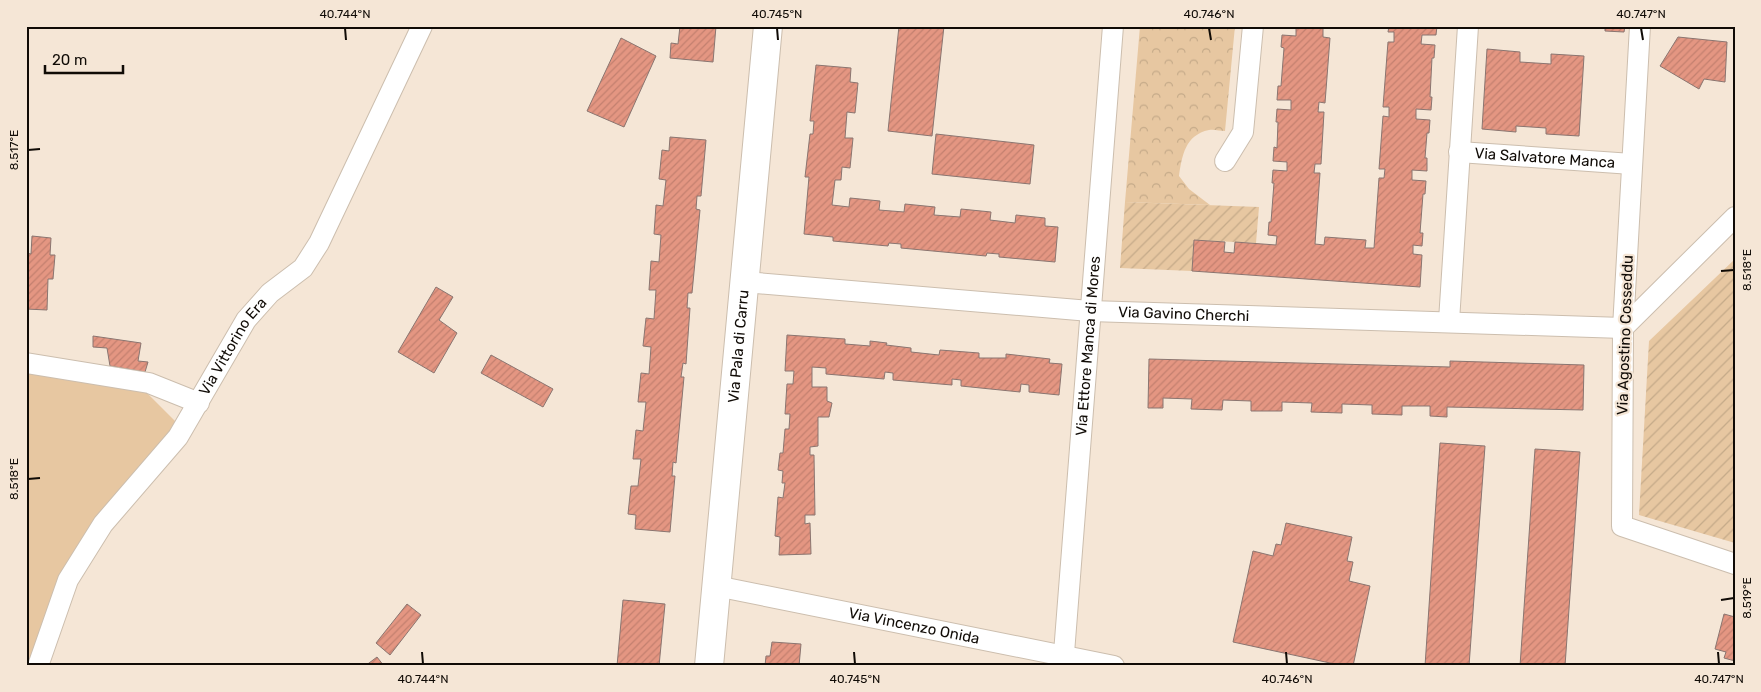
<svg xmlns="http://www.w3.org/2000/svg" width="1761" height="692" viewBox="0 0 1761 692" font-family="Rubik,sans-serif">
<style>
.park{fill:url(#park-crowns)}
.garden{fill:url(#garden-furrows)}
.pitch{fill:#e7c7a1}
.building{fill:url(#building-hatch);stroke:#8a7570}
.lines{fill:none;stroke-linecap:round;stroke-linejoin:round}
.street-casing{stroke:#ccbeae;stroke-width:22}
.secondary-casing{stroke:#ccbeae;stroke-width:30}
.street{stroke:#fff;stroke-width:20}
.secondary{stroke:#fff;stroke-width:28}
.ticks{fill:none;stroke:#100b06;stroke-width:2}
.labels{text-anchor:middle;dominant-baseline:central;stroke-width:4.5;stroke-linejoin:round;paint-order:stroke}
.street-label{font-size:15px;fill:#100b06;stroke:#f5e6d6}
.neatline{fill:none;stroke:#100b06;stroke-width:2}
.ticks-label{font-size:12px;text-anchor:middle;fill:#100b06}
</style>
<defs>
<pattern id="park-crowns" width="20" height="18" patternUnits="userSpaceOnUse" patternTransform="scale(1.25)"><rect width="20" height="18" fill="#e7c7a1"/><path d="M2 6a3 3 0 1 1 6 0M12 15a3 3 0 1 1 6 0" fill="none" stroke="#c5aa89"/></pattern>
<pattern id="garden-furrows" width="10" height="10" patternUnits="userSpaceOnUse" patternTransform="scale(1.25)"><rect width="10" height="10" fill="#e7c7a1"/><path d="M-1 1l2-2M0 10L10 0M9 11l2-2" fill="none" stroke="#c5aa89"/></pattern>
<pattern id="building-hatch" width="6" height="6" patternUnits="userSpaceOnUse" patternTransform="scale(1.25)"><rect width="6" height="6" fill="#e49682"/><path d="M-1 1l2-2M0 6l6-6M5 7l2-2" fill="none" stroke="#c3806f"/></pattern>
</defs>
<rect width="100%" height="100%" fill="#f5e6d6"/>
<path class="park" d="M1140,26H1235L1225,131C1220,131 1214,129 1209,130C1185,135 1182,156 1179,176L1189,189L1210,205L1125,202Z"/>
<path class="garden" d="M1125,202L1259,207L1256,243L1194,240L1192,271L1120,268Z
M1735,259V543L1639,515L1649,341Z"/>
<path class="pitch" d="M26,373L139,385L179,425L142,463L64,589L42,666H26Z"/>
<path class="building" d="M680,26H716L713,62L670,58L671,43L678,44Z
M899,26H944L932,136L888,131Z
M1296,26H1330V28L1323,27V37L1330,38L1325,103L1319,102L1318,112H1324L1321,164H1315L1314,173H1320L1315,244L1324,245L1325,237L1366,240L1365,248H1374L1379,178H1384L1385,169H1379L1383,116L1389,117V107H1383L1388,42H1394V32H1388L1389,26H1437L1436,35H1422L1421,44L1435,45L1434,58H1432L1430,97H1432L1431,110L1416,109V119L1430,120L1429,133H1427L1425,158H1427V171L1412,170V180L1426,181L1425,194H1423L1420,233H1423L1422,246L1413,245V254L1422,255L1420,287L1192,271L1194,240L1225,242L1224,252L1234,253L1235,242L1276,245L1277,236L1268,235L1269,222H1271L1274,183H1272L1273,170L1287,171V162L1273,161L1274,147L1277,148L1278,122H1276L1277,109L1291,110V100H1277L1278,86H1281L1284,48L1281,47L1282,35L1296,36Z
M1605,26H1625L1624,32L1605,31Z
M1678,37L1727,42L1725,82L1704,79L1699,89L1660,66Z
M621,38L656,56L624,127L587,111Z
M1487,49L1520,52V62L1551,64V54L1584,56L1579,136L1546,134V128L1516,126V132L1482,129Z
M816,65L851,68L850,82L858,83L855,113L847,112L845,138H853L850,168L842,167L841,180H835L832,205L849,207L850,198L880,201L879,210L904,212L905,204L935,207L934,215L960,217L961,209L991,212L990,220L1015,223L1016,215L1045,218V226L1058,227L1055,262L999,257V254L987,253L986,256L901,248V244L889,243L888,246L833,241V237L804,234L809,177H805L810,134H813L814,121H810Z
M936,134L1034,145L1030,184L932,174Z
M670,137L706,140L701,196H697L696,209L700,210L692,293H688L687,308H690L686,364L683,363L681,377H684L676,463L673,462L672,476H675L670,532L635,529L636,515L628,514L631,486H638L641,459H633L636,430L643,431L646,402H638L641,373L649,374L651,347L643,346L646,318L654,319L656,290H649L651,261L659,262L661,235L654,234L656,205L663,206L666,180L659,179L662,150L669,151Z
M32,236L51,238L50,255H55L53,279H48L47,310L26,309V253L31,254Z
M436,287L453,297L439,320L457,333L434,373L398,352Z
M787,335L845,339V344L870,346V341L887,343L886,345L911,348V352L939,355L940,350L979,353V358H1006V354L1050,359L1049,363L1062,364L1059,395L1029,392V385L1021,384L1020,392L961,386V380L952,379V385L893,380V373L885,372L884,379L826,374V368L812,367V387H827V401L832,403L829,417H818V446L810,447V455H814L815,515H805V524L810,523L811,554L779,555L780,537L775,536L778,497L783,498L785,483H782L783,471L778,470L780,453H783L785,429H789L790,414H785L787,384H793L794,371H785Z
M93,336L141,343L138,361L148,362L145,372L110,366L107,348L93,347Z
M491,355L553,389L543,407L481,373Z
M1149,359L1450,367V361L1584,365L1583,410L1447,407V417L1430,416V406H1402V415L1372,414V405L1342,404V413L1311,412L1312,403L1282,402V411H1251V401L1223,400L1222,410L1191,409L1192,399L1163,398V408H1148Z
M1440,443L1485,446L1469,666H1425Z
M1535,449L1580,452L1565,666H1520Z
M1286,523L1352,537L1347,561L1353,562L1349,581L1370,586L1353,666H1344L1233,642L1253,551L1273,556L1276,544L1281,545Z
M623,600L665,604L659,666H617Z
M407,604L421,615L390,655L376,643Z
M1724,614L1735,617V661L1724,658L1726,652L1715,649Z
M772,642L801,644L799,666H765L766,656H770Z
M377,657L384,666H365Z"/>
<g class="lines">
<g class="street-casing">
<g id="street">
<path d="M1640,26L1623,328L1622,526L1735,564"/>
<path id="s1" d="M1459,152L1632,164"/>
<path d="M1225,161L1243,132L1253,26"/>
<path id="s2" d="M745,282L1090,311L1623,328"/>
<path d="M1449,321L1468,26"/>
<path d="M1623,328L1735,217"/>
<path d="M26,363L149,383L199,403"/>
<path id="s3" d="M716,586L1114,666"/>
<path id="s4" d="M38,666L68,580L103,524L178,437L246,320L270,293L303,268L319,243L422,26"/>
<path id="s5" d="M1063,666L1113,26"/>
</g>
</g>
<g class="secondary-casing">
<g id="secondary">
<path id="s6" d="M709,666L768,26"/>
</g>
</g>
<use href="#street" class="street"/>
<use href="#secondary" class="secondary"/>
</g>
<path class="ticks" d="M345,28L346,40M777,28L778,40M1209,28L1211,40M1641,28L1643,40M28,150L40,149M1721,271L1734,270M28,479L40,478M1721,600L1734,598M422,652L423,664M854,652L855,664M1286,652L1287,664M1718,652L1719,664"/>
<g class="labels">
<g class="street-label">
<text stroke="none"><textPath href="#s1" startOffset="86">Via Salvatore Manca</textPath></text>
<text stroke="none"><textPath href="#s2" startOffset="440">Via Gavino Cherchi</textPath></text>
<text transform="translate(1625 335) rotate(-88)">Via Agostino Cosseddu</text>
<text stroke="none"><textPath href="#s6" startOffset="321">Via Pala di Carru</textPath></text>
<text stroke="none"><textPath href="#s5" startOffset="321">Via Ettore Manca di Mores</textPath></text>
<text stroke="none"><textPath href="#s4" startOffset="378">Via Vittorino Era</textPath></text>
<text stroke="none"><textPath href="#s3" startOffset="202">Via Vincenzo Onida</textPath></text>
</g>
</g>
<rect width="1761" height="692" fill="none" stroke="#f5e6d6" stroke-width="55"/>
<path d="M45 65v8h78v-8" fill="none" stroke="#100b06" stroke-width="2.5"/>
<text x="52" y="65" font-size="15" fill="#100b06" stroke="#f5e6d6" stroke-width="4" paint-order="stroke">20 m</text>
<rect x="28" y="28" width="1706" height="636" class="neatline"/>
<g class="ticks-label">
<text x="345" y="18">40.744°N</text>
<text x="777" y="18">40.745°N</text>
<text x="1209" y="18">40.746°N</text>
<text x="1641" y="18">40.747°N</text>
<text transform="translate(14 150) rotate(-90)" y="4">8.517°E</text>
<text transform="translate(1747 270) rotate(-90)" y="4">8.518°E</text>
<text transform="translate(14 479) rotate(-90)" y="4">8.518°E</text>
<text transform="translate(1747 598) rotate(-90)" y="4">8.519°E</text>
<text x="423" y="683">40.744°N</text>
<text x="855" y="683">40.745°N</text>
<text x="1287" y="683">40.746°N</text>
<text x="1719" y="683">40.747°N</text>
</g>
</svg>
